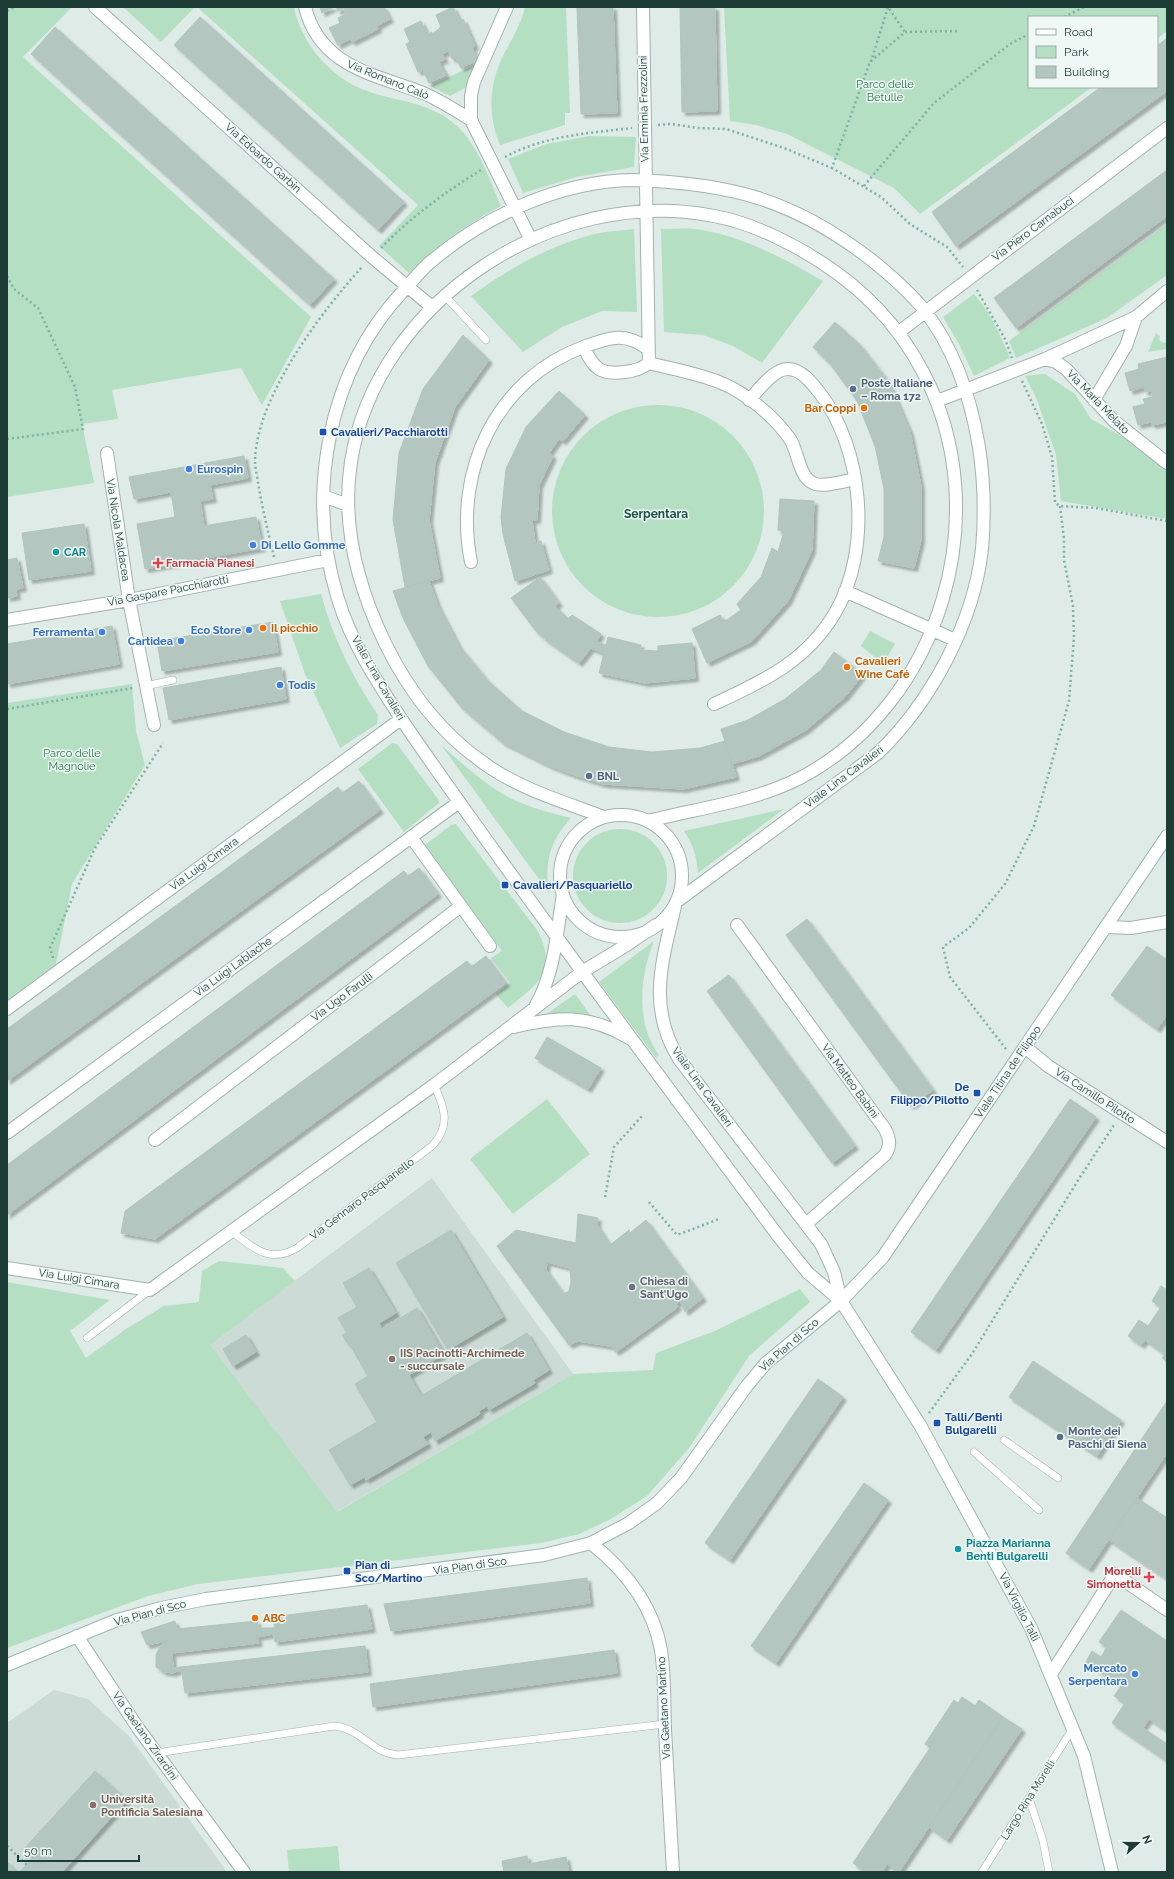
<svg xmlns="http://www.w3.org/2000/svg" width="1174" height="1879" viewBox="0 0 1174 1879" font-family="Raleway,sans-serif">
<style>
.built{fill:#ccdbd5}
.green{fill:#b5dfc3}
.building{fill:#b3c6bf;stroke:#b0c5be;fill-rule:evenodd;filter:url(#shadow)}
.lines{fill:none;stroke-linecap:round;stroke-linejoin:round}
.lane-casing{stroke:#a1b3ae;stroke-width:8}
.street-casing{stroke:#a1b3ae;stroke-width:14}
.secondary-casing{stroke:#9cb8b0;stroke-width:14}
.path{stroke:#7cb2a4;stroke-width:2.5;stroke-dasharray:2 3;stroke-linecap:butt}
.lane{stroke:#fff;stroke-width:7}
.street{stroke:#fff;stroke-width:12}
.secondary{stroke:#fff;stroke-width:12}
.service-dot{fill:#5c6f8a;stroke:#eff8f4;stroke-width:1.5}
.food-dot{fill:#e8710a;stroke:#eff8f4;stroke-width:1.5}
.transit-dot{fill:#1a4fb4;stroke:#eff8f4;stroke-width:1.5}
.shop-dot{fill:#3f7fe0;stroke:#eff8f4;stroke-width:1.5}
.culture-dot{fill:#0f9aa8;stroke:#eff8f4;stroke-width:1.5}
.health-dot{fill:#e0444e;stroke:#eff8f4;stroke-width:1.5}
.worship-dot{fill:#6b7280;stroke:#eff8f4;stroke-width:1.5}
.education-dot{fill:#8d6e63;stroke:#eff8f4;stroke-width:1.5}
.labels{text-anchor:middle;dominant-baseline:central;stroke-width:3;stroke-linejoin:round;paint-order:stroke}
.street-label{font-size:11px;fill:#1e3c36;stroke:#eff8f4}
.park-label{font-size:11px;fill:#257649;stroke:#eff8f4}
.service-label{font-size:11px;font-weight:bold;fill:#4e5e75;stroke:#eff8f4;text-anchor:start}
.food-label{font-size:11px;font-weight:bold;fill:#c56008;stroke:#eff8f4;text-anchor:start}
.transit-label{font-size:11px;font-weight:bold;fill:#164399;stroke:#eff8f4;text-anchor:start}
.shop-label{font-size:11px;font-weight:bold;fill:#366cbe;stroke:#eff8f4;text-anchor:end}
.culture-label{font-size:11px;font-weight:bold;fill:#0d838f;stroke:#eff8f4;text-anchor:start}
.health-label{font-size:11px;font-weight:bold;fill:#be3a42;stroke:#eff8f4;text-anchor:start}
.worship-label{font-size:11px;font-weight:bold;fill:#5b616d;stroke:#eff8f4;text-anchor:start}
.education-label{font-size:11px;font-weight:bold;fill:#785e54;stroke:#eff8f4;text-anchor:start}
.neighbourhood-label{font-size:12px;font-weight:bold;fill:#195046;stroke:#eff8f4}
</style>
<defs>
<filter id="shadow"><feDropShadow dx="3.5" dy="3.5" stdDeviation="1" flood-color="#0004"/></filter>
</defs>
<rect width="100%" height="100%" fill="#deebe6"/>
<path class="built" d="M432,1178L573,1374L336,1512L209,1345Z
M54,1690L88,1699L130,1737L227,1872H7V1723Z"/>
<path class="green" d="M7,7H72L23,57L311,317L262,405L241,368L112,390L118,419L82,424L94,483L7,497Z
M123,7H195L161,42Z
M197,7H294C301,44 332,79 367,91C398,102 431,102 457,126C479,147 489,179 501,206C467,224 437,246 409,273L379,246L418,205Z
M525,7H566L570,113H565V125L500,145C487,114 489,82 505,52C513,37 521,24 525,7Z
M724,7H1167V31L1157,39V17H1029V87H1092L920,214L894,188L787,134L756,125L730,121Z
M477,64L471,85L450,96L430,86Z
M590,136L636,137L634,167L576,177L523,193L508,159L546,144Z
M1167,224V275L1107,318L1016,358L1009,341Z
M634,229L637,312L602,311L562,327L523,352L471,296C509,269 546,247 591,235C605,231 620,231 634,229Z
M661,229C672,229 684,228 695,229C741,235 783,258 823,281L762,363L733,346L703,335L664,332Z
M974,294C991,313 1000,335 1010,358L974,376L959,344L943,317Z
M1156,333L1160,336L1159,339L1161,342L1167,343V349L1148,352Z
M1045,374L1075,394L1091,419L1130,441L1167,469V519L1061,501L1056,455L1037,400L1025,376Z
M552 511a106 106 0 1 1 212 0a106 106 0 1 1-212 0Z
M321,594C333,638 352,677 378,715L377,724L340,748L305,674L280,601Z
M870,631L895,644L883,664L861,646Z
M132,684L136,731L145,765L72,884L56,964L7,1000V703Z
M392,743L397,744L438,799L439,803L404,832L358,769Z
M441,745C463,764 486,786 512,799C531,808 551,813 571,818C550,841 544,862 549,893Z
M784,809L698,873C697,857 693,844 684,831Z
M456,824L537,930C559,970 537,985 508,1008L496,994L510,983L491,958L502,951L425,845L451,825Z
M573 876a47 47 0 1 1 94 0a47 47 0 1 1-94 0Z
M654,941C640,975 635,1023 659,1055L656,1058L599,982Z
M575,994L591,1016L576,1013L545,1015Z
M547,1099L590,1154L513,1214L470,1159Z
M219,1261L283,1268L295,1281L210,1345L337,1512L573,1374L653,1370L656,1353L715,1331L800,1289L810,1302L749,1356L689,1448L647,1496L609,1520L579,1534L541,1543L198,1584L148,1596L7,1648V1282L110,1300L70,1331L86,1358L126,1329L164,1306L199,1302L202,1271Z
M338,1846L340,1872H289L287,1850Z"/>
<path class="building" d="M320,7H334L322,13Z
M336,7H384L390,19L377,26L378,29L352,42L350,39L338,45L329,28L340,23L338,18L346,14L344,8L338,11Z
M453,7L460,21L463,19L475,46L472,48L478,60L461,68L456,58L452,59L448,51L442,54L445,59L439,62L446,75L429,83L423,70L418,72L406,44L410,42L404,29L421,21L427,34L432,32V34L441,27L436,15Z
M577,7H613L617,113L581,114Z
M680,7H715L717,111L682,112Z
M200,17L404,202L378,230L174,45Z
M55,27L334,279L310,305L31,54Z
M1167,38V91L956,246L932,212L1101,87H1157V46Z
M1167,170V216L1016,328L994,298Z
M835,322L859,344L888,381L910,432L921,486V540L914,568L878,561L884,537V489L875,446L857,401L831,365L813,347Z
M463,335L489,360L455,407L435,462L429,520L440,578L405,587L393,520L399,453L423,389Z
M1167,357V422L1152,425L1151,422L1138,425L1133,407L1145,404L1143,399L1153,397L1151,391L1145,392L1144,387L1130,391L1125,373L1139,369L1138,364Z
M559,391L585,415L563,441L559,439L549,453L553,456L539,485L537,520H532L535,543L541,541L549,570L515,581L503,534L501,517L506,469L526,427Z
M244,456L248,478L210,485L213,499L200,501L204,526L256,517L262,548L145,569L137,524L175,517L171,492L134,499L129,477Z
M780,499L814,501L812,550L788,601L752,641L707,663L692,629L720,615L724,622L741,610L737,604L761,577L772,548L778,552L784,531L778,530Z
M84,524L91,571L29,580L22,533Z
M17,558L23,588L16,589L17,596L7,598V560Z
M540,577L559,603L555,606L568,619L572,615L601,634L596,642L606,645L608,637L641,645L639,650L658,651V646L692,643L695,678L645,683L599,673L604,653L591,648L579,663L546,640L536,631L511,598Z
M429,581L438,606L459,646L488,681L522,711L564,732L609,747L652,752L700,748L725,741L736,777L683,789L603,784L574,775L550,766L502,742L462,708L428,666L403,618L393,591Z
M273,622L278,652L162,671L157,641Z
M112,626L119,664L7,684V644Z
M834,652L863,674L846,696L806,730L759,756L732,764L721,729L748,720L785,699L821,670Z
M281,667L286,699L169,720L163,688Z
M359,781L380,810L7,1081V1029L338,787L342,793Z
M419,868L438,894L7,1215V1165L404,871L408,876Z
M807,919L933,1090L911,1106L786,935Z
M1147,946L1167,960V1015L1157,1029L1111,995Z
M486,956L506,983L155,1239L121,1233L125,1211L467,961L471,967Z
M729,975L855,1146L832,1163L707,991Z
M547,1037L601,1068L588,1089L535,1058Z
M1070,1099L1096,1117L936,1350L911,1332Z
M578,1214L598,1218L597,1225L610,1245L629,1230L630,1233L646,1220L703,1298L685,1312L680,1301L676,1304L678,1307L616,1352L610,1346L578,1341L569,1345L497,1246L516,1230L576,1243ZM547,1262L570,1268L571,1282L569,1291L564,1294L546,1270Z
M451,1230L503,1317L448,1350L396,1263Z
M369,1268L396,1313L379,1323L382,1329L417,1308L444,1354L409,1375L421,1396L527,1333L549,1370L533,1380L535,1383L489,1410L487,1406L479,1411L480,1414L435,1441L431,1432L423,1437L428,1444L366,1480L365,1477L350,1485L329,1450L377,1422L355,1384L368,1376L349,1343L348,1344L342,1335L347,1333L338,1318L357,1307L343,1283Z
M1161,1286L1167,1290V1362L1162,1358L1165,1354L1145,1340L1141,1345L1128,1336L1139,1320L1148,1326L1161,1307L1152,1301Z
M246,1335L256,1352L233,1366L223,1349Z
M1033,1361L1121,1420L1097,1456L1009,1397Z
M818,1379L843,1397L730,1560L705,1543Z
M1167,1401V1453L1089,1569L1066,1553Z
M864,1483L888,1500L776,1663L751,1646Z
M1137,1498L1167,1518V1579L1109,1540Z
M587,1578L590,1603L391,1631L384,1604Z
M367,1605L372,1629L275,1642L273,1634L257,1637L259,1643L172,1653L173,1668L181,1667L182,1672L179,1670L173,1673L164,1672L156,1667V1655L161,1645L167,1641L147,1645L141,1632L175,1621L177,1629L257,1621L258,1628H275L272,1617Z
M1121,1610L1167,1641V1731L1149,1719L1143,1728L1167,1744V1761L1112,1723L1125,1703L1114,1696L1121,1686L1086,1662L1092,1651L1101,1657L1107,1647L1099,1642Z
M365,1646L368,1672L185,1693L181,1667Z
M614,1650L617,1673L373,1707L370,1684Z
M962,1697L975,1706L979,1700L1003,1717L899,1872L887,1864L882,1872H866L853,1863L930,1748L925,1744L954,1700L958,1703Z
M1003,1717L1022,1729L947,1840L929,1827Z
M95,1771L127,1800L62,1872H53L50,1870L48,1872H20L33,1857L24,1849Z
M527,1856L528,1864L566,1857L569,1872H504L502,1861Z
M7,1862L15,1870L13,1872H7Z"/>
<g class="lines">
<g class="lane-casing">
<path id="lane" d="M445,296L486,340
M145,686L173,680
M232,1232C254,1248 269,1264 297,1248L432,1146C451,1126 445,1108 434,1085
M87,1338L150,1290
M1004,1440L1058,1478
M974,1452L1039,1510
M157,1753L334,1726C361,1728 371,1753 398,1755L665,1724
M1029,1798L1043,1841L1049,1872
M982,1872L1073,1728"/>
</g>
<g class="street-casing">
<path id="street" d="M95,7L372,257L432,307
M305,7C320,67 374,74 423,93C440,100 455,110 471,120
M507,7L474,82L471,95V120L531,240
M643,7L649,363
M633,180C729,183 792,199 869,258C889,274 909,291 925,311C955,350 971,399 979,447C984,480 985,515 982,549C974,622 931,702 878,753L676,902C663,959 646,1006 679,1059L821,1244L834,1272L841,1301L808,1273L779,1237C680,1104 581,972 485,838C457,799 429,760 402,720C377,682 351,642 338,599C305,493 328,371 404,290C411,282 419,273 427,265C482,217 559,181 633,180Z
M899,332L1167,128
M584,347C593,369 601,375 625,372C634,371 642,369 649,363
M1045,359L1056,362L1066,369L1114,421L1167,463
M649,363C672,369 697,373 719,382C745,392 774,416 790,439C798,451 799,477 813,483C822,488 845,481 855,479
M1094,400L1126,346L1136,317
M937,401L1045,359L1136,317L1167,291
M107,453L129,600L154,725
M323,496L348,505
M471,562C453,471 496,378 586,346C611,337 626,332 648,349
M845,591L955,640
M7,620L129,600L328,560
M714,704C763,681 806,662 835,613C872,550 864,449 819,392C812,383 801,369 788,369C773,369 759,390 749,400
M560 876a61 61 0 1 1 122 0a61 61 0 1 1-122 0Z
M604,817C564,802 520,789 485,764C440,733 409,692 385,643C358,587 341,525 351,462C376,301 556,184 714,216C736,220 757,228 776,237C839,267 892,311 924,374C997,514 941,704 800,778C753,802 698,808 648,821
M461,906L490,946
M737,925L885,1129C890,1139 891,1146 885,1155L806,1224
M1106,927L1131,928L1167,922
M536,1005C555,972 557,930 563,894
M7,1009L401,719
M514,1027C558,1016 588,1014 629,1038
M1025,1047L1048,1066L1167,1142
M7,1133L459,802
M155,1140L461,906L411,837
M7,1268L150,1290L434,1085L582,972L625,946L656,925
M591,1543C626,1571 653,1605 661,1650C665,1676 664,1703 665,1729C668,1777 670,1824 673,1872
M77,1636L138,1728L244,1872
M1051,1674L1115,1574L1167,1610"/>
</g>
<g class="secondary-casing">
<path id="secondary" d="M841,1301L920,1425L1031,1628L1084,1756L1112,1872
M7,1665L117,1620L161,1608L206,1599L544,1555L591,1543L629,1523L657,1503L681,1478L746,1387L766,1363L841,1301L883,1257L1167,836"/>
</g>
<path class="path" d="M7,11L15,7
M1064,17L1084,7
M957,31L905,32L870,62L832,168L881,197L910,224L947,247L963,267
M871,62L888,7L905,32
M658,125L671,124L698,128L726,129L784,148L832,168
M505,157C543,136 589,133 632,128
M864,186L934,103L1010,44L1029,34
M381,248C411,217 445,192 481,170
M7,276L14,289L38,308L75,387L83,429L7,439
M977,290L1005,339L1012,358
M1022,381L1042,424L1052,457L1055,503L1060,506L1096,508L1167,521
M274,557C268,532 262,507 258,482C257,475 255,468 255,461C256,398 321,312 362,267
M7,709L133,688
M53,958L50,948L95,848L163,743
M1006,1049L950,977L943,947L969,928L1005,884L1034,826L1069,701L1074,637L1073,606L1064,560V539L1060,506
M605,1197L614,1147L643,1115
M649,1202L677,1235L719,1219
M929,1413L972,1354L1077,1182L1114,1125
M7,1846L27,1865"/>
<use href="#lane" class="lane"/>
<use href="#street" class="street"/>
<use href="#secondary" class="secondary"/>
</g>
<g class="service-dot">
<circle cx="853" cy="389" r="4"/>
<circle cx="589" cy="776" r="4"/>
<circle cx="1060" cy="1437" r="4"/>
</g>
<g class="food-dot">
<circle cx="864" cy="408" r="4"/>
<circle cx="263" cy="628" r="4"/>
<circle cx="847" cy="667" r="4"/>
<circle cx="255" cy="1618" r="4"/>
</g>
<g class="transit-dot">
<rect x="319" y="428" width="8" height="8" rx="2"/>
<rect x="501" y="881" width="8" height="8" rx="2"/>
<rect x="973" y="1089" width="8" height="8" rx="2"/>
<rect x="933" y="1419" width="8" height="8" rx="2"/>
<rect x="343" y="1567" width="8" height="8" rx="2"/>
</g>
<g class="shop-dot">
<circle cx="189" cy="469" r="4"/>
<circle cx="253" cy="545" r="4"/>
<circle cx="249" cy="630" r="4"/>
<circle cx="102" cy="632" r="4"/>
<circle cx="181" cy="641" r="4"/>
<circle cx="280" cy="685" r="4"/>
<circle cx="1135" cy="1674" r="4"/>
</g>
<g class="culture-dot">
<circle cx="56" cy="552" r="4"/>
<circle cx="958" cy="1549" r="4"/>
</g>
<g class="health-dot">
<path d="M156 557h4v4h4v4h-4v4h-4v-4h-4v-4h4z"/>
<path d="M1147 1571h4v4h4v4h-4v4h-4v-4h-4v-4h4z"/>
</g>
<circle class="worship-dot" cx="632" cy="1287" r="4"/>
<g class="education-dot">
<circle cx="392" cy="1359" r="4"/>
<circle cx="93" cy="1805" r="4"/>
</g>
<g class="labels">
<g class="street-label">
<text transform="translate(388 80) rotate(22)">Via Romano Calò</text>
<text transform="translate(644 109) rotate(-91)">Via Erminia Frezzolini</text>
<text transform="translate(263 158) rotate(42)">Via Edoardo Garbin</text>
<text transform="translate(1033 229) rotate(-37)">Via Piero Carnabuci</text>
<text transform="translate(1098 402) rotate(46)">Via Maria Melato</text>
<text transform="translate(118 530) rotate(81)">Via Nicola Maldacea</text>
<text transform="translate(168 591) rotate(-11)">Via Gaspare Pacchiarotti</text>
<text transform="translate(378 678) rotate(60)">Viale Lina Cavalieri</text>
<text transform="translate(844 777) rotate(-37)">Viale Lina Cavalieri</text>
<text transform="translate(204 864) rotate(-36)">Via Luigi Cimara</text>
<text transform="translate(233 967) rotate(-36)">Via Luigi Lablache</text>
<text transform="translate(342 997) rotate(-37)">Via Ugo Farulli</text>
<text transform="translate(1008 1072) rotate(-56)">Viale Titina de Filippo</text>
<text transform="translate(850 1081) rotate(54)">Via Matteo Babini</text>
<text transform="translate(702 1087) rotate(54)">Viale Lina Cavalieri</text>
<text transform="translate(1095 1096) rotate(33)">Via Camillo Pilotto</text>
<text transform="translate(362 1199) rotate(-37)">Via Gennaro Pasquariello</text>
<text transform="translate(79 1279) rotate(9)">Via Luigi Cimara</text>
<text transform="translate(789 1345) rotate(-41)">Via Pian di Sco</text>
<text transform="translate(470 1566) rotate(-8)">Via Pian di Sco</text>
<text transform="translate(1019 1607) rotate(63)">Via Virgilio Talli</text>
<text transform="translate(150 1613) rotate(-15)">Via Pian di Sco</text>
<text transform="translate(664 1708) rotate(-93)">Via Gaetano Martino</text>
<text transform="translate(145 1736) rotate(55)">Via Gaetano Zirardini</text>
<text transform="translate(1028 1800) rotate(-58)">Largo Rina Morelli</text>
</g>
<g class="park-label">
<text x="885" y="84">Parco delle<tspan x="885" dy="13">Betulle</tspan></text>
<text x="72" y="753">Parco delle<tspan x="72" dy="13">Magnolie</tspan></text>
</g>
<g class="service-label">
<text x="861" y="383">Poste Italiane<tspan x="861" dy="13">– Roma 172</tspan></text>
<text x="597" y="776">BNL</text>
<text x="1068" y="1431">Monte dei<tspan x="1068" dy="13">Paschi di Siena</tspan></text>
</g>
<g class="food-label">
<text x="856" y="408" text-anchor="end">Bar Coppi</text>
<text x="271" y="628">Il picchio</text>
<text x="855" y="661">Cavalieri<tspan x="855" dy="13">Wine Café</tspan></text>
<text x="263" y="1618">ABC</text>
</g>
<g class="transit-label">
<text x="331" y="432">Cavalieri/Pacchiarotti</text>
<text x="513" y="885">Cavalieri/Pasquariello</text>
<text x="969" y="1087" text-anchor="end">De<tspan x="969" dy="13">Filippo/Pilotto</tspan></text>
<text x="945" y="1417">Talli/Benti<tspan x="945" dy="13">Bulgarelli</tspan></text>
<text x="355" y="1565">Pian di<tspan x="355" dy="13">Sco/Martino</tspan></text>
</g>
<g class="shop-label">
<text x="197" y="469" text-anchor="start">Eurospin</text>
<text x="261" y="545" text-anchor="start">Di Lello Gomme</text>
<text x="241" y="630">Eco Store</text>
<text x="94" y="632">Ferramenta</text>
<text x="173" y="641">Cartidea</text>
<text x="288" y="685" text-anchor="start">Todis</text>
<text x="1127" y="1668">Mercato<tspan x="1127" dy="13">Serpentara</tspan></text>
</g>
<g class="culture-label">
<text x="64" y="552">CAR</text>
<text x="966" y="1543">Piazza Marianna<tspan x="966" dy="13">Benti Bulgarelli</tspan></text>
</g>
<g class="health-label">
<text x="166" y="563">Farmacia Pianesi</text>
<text x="1141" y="1571" text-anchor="end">Morelli<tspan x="1141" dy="13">Simonetta</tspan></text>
</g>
<g class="worship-label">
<text x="640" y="1281">Chiesa di<tspan x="640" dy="13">Sant'Ugo</tspan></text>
</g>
<g class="education-label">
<text x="400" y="1353">IIS Pacinotti-Archimede<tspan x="400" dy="13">- succursale</tspan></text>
<text x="101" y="1799">Università<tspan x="101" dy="13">Pontificia Salesiana</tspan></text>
</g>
<g class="neighbourhood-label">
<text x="656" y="514">Serpentara</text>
</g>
</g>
<rect width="1174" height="1879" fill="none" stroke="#1e3c36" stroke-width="16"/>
<rect x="1028" y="16" width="130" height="72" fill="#eff8f4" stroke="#9bada8"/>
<rect x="1036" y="29" width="20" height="6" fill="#ffffff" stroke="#9bada8"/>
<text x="1064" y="36" font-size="12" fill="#1e3c36">Road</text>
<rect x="1036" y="46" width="20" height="12" fill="#b5dfc3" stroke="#9bada8"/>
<text x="1064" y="56" font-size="12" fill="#1e3c36">Park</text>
<rect x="1036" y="66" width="20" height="12" fill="#b3c6bf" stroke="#9bada8"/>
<text x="1064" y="76" font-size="12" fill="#1e3c36">Building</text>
<g transform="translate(1138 1843) rotate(69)" stroke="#eff8f4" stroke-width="3" paint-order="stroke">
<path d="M0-3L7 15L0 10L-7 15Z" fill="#1e3c36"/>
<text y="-6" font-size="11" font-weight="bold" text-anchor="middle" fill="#1e3c36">N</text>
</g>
<path d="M18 1855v6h121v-6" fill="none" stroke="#1e3c36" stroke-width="2"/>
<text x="24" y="1855" font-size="12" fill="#1e3c36" stroke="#eff8f4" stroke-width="3" paint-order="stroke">50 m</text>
</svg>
